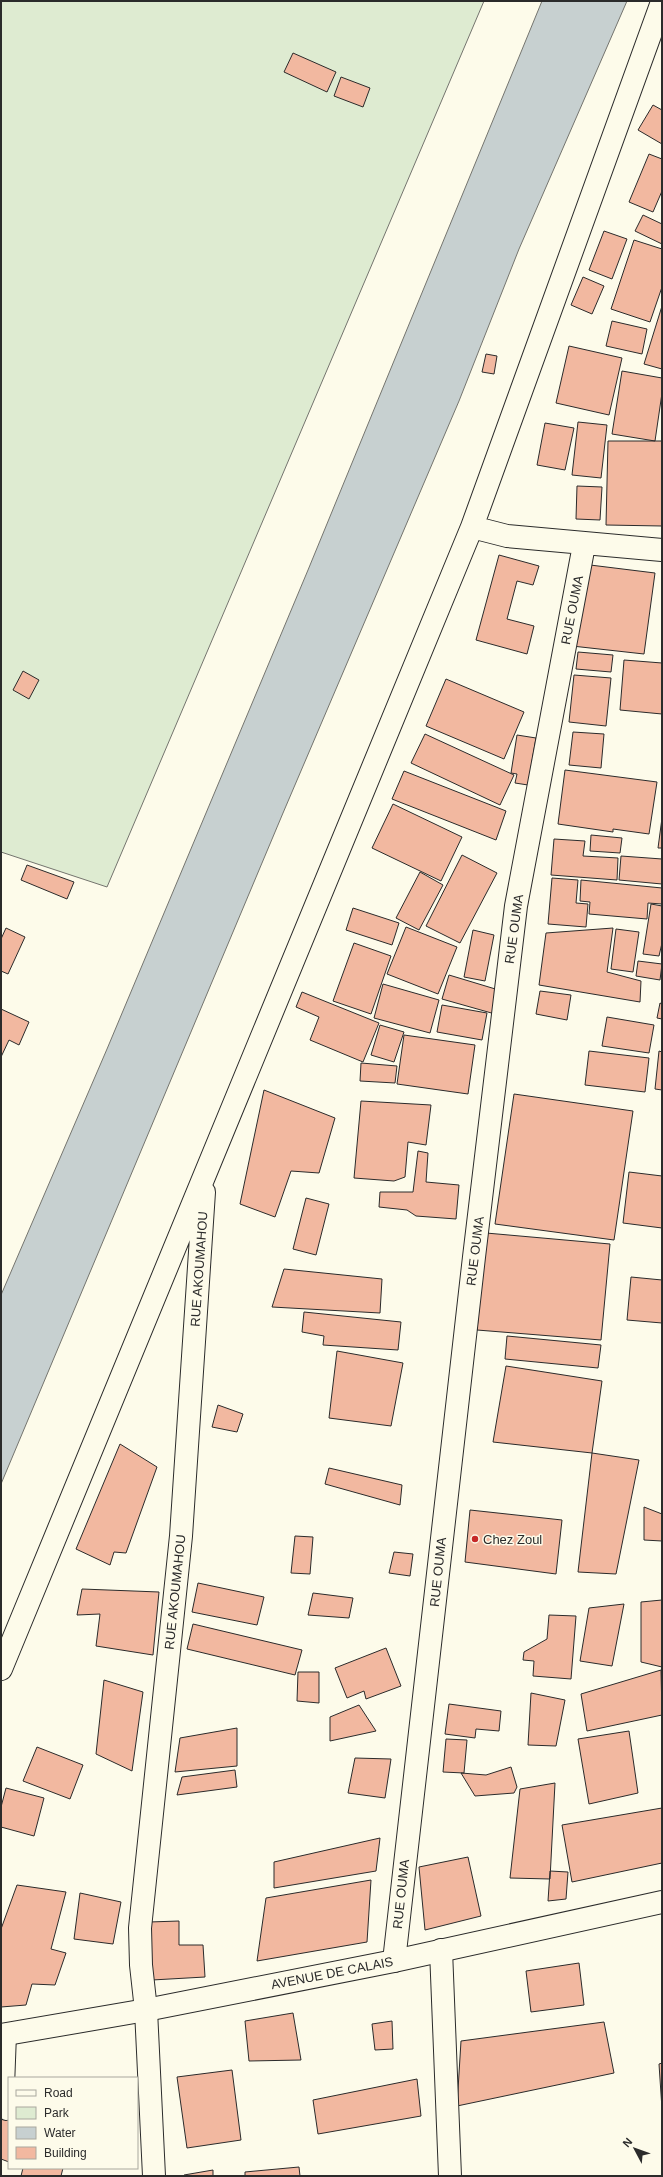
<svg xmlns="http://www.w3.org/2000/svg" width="663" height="2177" viewBox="0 0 663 2177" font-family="Helvetica,sans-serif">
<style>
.green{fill:#deebd1;stroke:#74746e}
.water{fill:#c7d0d0;stroke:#74746e}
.building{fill:#f2b8a0;stroke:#2b2b2b}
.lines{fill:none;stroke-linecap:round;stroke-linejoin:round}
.lane-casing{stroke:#2b2b2b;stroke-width:16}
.street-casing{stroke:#2b2b2b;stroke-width:24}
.highway-casing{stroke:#2b2b2b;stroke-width:24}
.lane{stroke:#fdfbea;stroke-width:14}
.street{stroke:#fdfbea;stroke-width:22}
.highway{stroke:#fdfbea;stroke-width:22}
.poi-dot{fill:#c62828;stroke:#fdfbea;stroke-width:1.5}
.labels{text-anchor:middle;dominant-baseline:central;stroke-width:3;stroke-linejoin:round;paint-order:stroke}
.street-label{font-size:13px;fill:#2b2b2b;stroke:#fdfbea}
.poi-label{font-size:13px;fill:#2b2b2b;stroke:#fdfbea;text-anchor:start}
</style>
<rect width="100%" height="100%" fill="#fdfbea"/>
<path class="green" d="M1,1H484L107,887L1,852Z"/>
<path class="water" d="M542,1H627L519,249L459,401L283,813L1,1484V1295L107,1049L308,570Z"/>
<path class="building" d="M293,53L336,72L327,92L284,72Z
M341,77L370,88L363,107L334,96Z
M653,105L662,110V144L638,130Z
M649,154L662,159V191L653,212L629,202Z
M643,215L662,224V244L635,231Z
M604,231L627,239L612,279L589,270Z
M634,240L662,249V287L650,322L611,309Z
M583,277L604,286L592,314L571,305Z
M662,306V369L644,364Z
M612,321L647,329L642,354L606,346Z
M569,346L622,358L609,415L556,403Z
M486,354L497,356L494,374L482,372Z
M622,371L662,378V393L655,441L612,434Z
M578,422L607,425L601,478L572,475Z
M545,423L574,428L565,470L537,465Z
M608,441H662V526L606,525Z
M577,486L602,487L600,520L576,519Z
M499,555L539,566L533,585L517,581L507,619L534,626L527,654L476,640Z
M582,564L655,573L644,654L572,646Z
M578,652L613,655L611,672L576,669Z
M624,660L662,663V714L620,710Z
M23,671L39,680L29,699L13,690Z
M574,675L611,678L606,726L569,722Z
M446,679L524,712L504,759L426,726Z
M573,732L604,734L601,768L569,765Z
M425,734L514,775L500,805L411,763Z
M517,735L536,738L528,785L515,783L517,774L511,773Z
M565,770L657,782L649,834L613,829V832L558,824Z
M404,771L506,811L496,840L392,799Z
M393,804L462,837L441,881L372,848Z
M662,818V848H658Z
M591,835L622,838L620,853L590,851Z
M554,839L585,841L583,856L618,858L617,880L551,875Z
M462,855L497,873L460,943L426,926Z
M621,856L662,859V884L619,880Z
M27,865L74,882L67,899L21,880Z
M420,872L443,885L419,930L396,918Z
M552,878L578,880L576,903L588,904L586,927L548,924Z
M581,880L662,888V904L648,903L647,919L589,914L590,902L580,901Z
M651,904L662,906V943L659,956L643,954Z
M353,908L399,923L392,945L346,930Z
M406,927L457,947L438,994L387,974Z
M6,928L25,937L8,974L1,971V939Z
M613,928L607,972L641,981L640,1002L539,985L546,933Z
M616,929L639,932L633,972L611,969Z
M473,930L494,935L485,981L464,977Z
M354,943L391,956L371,1014L333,1001Z
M638,961L662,964L660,980L636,976Z
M449,975L502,991L495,1014L442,999Z
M383,984L439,1000L430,1033L374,1018Z
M540,991L571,995L567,1020L536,1014Z
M302,992L379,1023L363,1062L310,1040L319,1017L296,1007Z
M660,1003L662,1004V1019L657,1018Z
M442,1005L487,1013L482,1040L437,1032Z
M1,1009L29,1022L19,1045L9,1040L1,1057Z
M607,1017L654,1025L649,1053L602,1046Z
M380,1025L404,1032L394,1062L371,1055Z
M404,1035L475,1045L468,1094L397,1084Z
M589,1051L649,1058L645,1092L585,1085Z
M659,1051L662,1052V1090L655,1089Z
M361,1063L397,1066L395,1083L360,1081Z
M264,1090L335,1118L319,1173L291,1171L275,1217L240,1204Z
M514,1094L633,1111L614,1240L495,1224Z
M361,1101L431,1105L426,1145L408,1142L405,1177L394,1181L354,1178Z
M418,1151L428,1153L426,1182L459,1185L456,1219L416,1216L407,1210L379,1207L380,1192H413Z
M629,1172L662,1176V1228L623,1223Z
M306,1198L329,1204L316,1255L293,1249Z
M486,1233L610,1244L601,1340L477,1330Z
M284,1269L382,1279L380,1313L272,1307Z
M662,1276V1323L627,1320L631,1277L662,1280Z
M304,1312L401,1322L398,1350L323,1345L324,1336L302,1332Z
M507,1336L601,1345L598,1368L505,1359Z
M337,1351L403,1363L391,1426L329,1418Z
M506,1366L602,1381L592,1453L493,1442Z
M218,1405L243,1414L237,1432L212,1427Z
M120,1444L157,1467L126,1553L114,1552L110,1565L76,1549Z
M592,1453L639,1460L616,1574L578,1572Z
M329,1468L402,1485L400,1505L325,1484Z
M644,1507L662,1514V1541L644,1540Z
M470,1510L562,1520L556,1574L465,1562Z
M295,1536L313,1537L310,1574L291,1573Z
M394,1552L413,1554L410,1576L389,1573Z
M198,1583L264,1597L257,1625L192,1612Z
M82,1589L159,1592L153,1655L96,1646L100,1614L77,1615Z
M313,1593L353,1598L349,1618L308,1615Z
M662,1600V1667L641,1662V1602Z
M624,1604L612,1666L580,1661L589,1608Z
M549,1615L576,1616L571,1679L533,1676L534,1661L523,1660L524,1652L547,1639Z
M193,1624L302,1650L295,1675L187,1649Z
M386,1648L401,1686L366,1699L364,1691L347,1698L335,1668Z
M661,1670L662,1715L587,1731L581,1694Z
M298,1672H319V1703L297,1701Z
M104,1680L143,1692L132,1771L96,1754Z
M531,1693L565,1700L556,1746L528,1745Z
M449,1704L501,1711L499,1731L476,1729L475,1738L445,1734Z
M359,1705L376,1731L330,1741V1717Z
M237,1728V1766L175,1772L180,1738Z
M629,1731L638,1793L589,1804L578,1739Z
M446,1739L467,1740L464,1773L443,1772Z
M37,1747L83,1765L70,1799L23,1781Z
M355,1758L391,1759L385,1798L348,1793Z
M511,1767L517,1787L514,1793L475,1796L461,1773L486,1775Z
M235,1770L237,1787L177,1795L182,1777Z
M555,1783L550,1879L510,1878L520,1789Z
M6,1788L44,1798L34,1836L1,1827V1807Z
M662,1808V1863L572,1882L562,1825Z
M380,1838L376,1871L274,1888V1862Z
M468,1857L481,1916L425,1930L419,1867Z
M550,1871L568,1872L566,1899L548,1901Z
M371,1880L367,1942L257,1961L266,1898Z
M17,1885L66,1892L51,1949L66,1953L55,1985L32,1984L26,2005L1,2007V1929Z
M80,1893L121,1902L113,1944L74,1939Z
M179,1921V1945H203L205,1977L152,1980L149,1922Z
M579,1963L584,2005L531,2012L526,1971Z
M293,2013L301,2060L249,2061L245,2021Z
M392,2021L393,2049L375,2050L372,2024Z
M604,2022L614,2073L457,2106L461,2041Z
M662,2063V2109L659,2064Z
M232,2070L241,2140L187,2148L177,2077Z
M417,2079L421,2116L318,2134L313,2100Z
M1,2111L9,2114V2162L1,2159Z
M299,2167L300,2176H245V2172Z
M23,2168H63L61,2176H21Z
M213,2170V2176H184V2175Z"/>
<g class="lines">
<g class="lane-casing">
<path id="lane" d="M6,2113L9,2034"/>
</g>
<g class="street-casing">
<path id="street" d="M472,527L507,536L662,550
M1,1669L472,527L662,2
M441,1950L450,2176
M394,1961L474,1257L516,906L584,545
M154,2176L146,2010L141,1965L140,1928L181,1536L204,1192"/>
</g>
<g class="highway-casing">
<path id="highway" d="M1,2035L146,2010L394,1961L662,1902"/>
</g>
<use href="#lane" class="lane"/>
<use href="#street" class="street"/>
<use href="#highway" class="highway"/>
</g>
<circle class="poi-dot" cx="475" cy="1539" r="4"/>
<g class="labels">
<g class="street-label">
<text transform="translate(572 610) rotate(-79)">RUE OUMA</text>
<text transform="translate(514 929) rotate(-82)">RUE OUMA</text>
<text transform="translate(475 1251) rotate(-83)">RUE OUMA</text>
<text transform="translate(199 1269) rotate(-86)">RUE AKOUMAHOU</text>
<text transform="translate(438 1572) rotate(-84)">RUE OUMA</text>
<text transform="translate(175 1592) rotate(-84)">RUE AKOUMAHOU</text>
<text transform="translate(401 1894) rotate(-84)">RUE OUMA</text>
<text transform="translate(332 1973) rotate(-11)">AVENUE DE CALAIS</text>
</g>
<g class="poi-label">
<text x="483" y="1539">Chez Zoul</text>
</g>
</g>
<rect width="663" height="2177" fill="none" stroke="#2b2b2b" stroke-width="4"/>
<rect x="8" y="2077" width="130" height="92" fill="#fdfbea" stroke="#a9a89e"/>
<rect x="16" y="2090" width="20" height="6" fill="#fdfbea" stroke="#a9a89e"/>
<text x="44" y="2097" font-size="12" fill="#2b2b2b">Road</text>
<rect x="16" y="2107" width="20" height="12" fill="#deebd1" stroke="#a9a89e"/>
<text x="44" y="2117" font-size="12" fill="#2b2b2b">Park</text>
<rect x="16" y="2127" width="20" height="12" fill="#c7d0d0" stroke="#a9a89e"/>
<text x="44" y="2137" font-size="12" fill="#2b2b2b">Water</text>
<rect x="16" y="2147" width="20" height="12" fill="#f2b8a0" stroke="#a9a89e"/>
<text x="44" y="2157" font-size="12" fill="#2b2b2b">Building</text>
<g transform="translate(635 2149) rotate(311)" stroke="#fdfbea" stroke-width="3" paint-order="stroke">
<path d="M0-3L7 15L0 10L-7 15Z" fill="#2b2b2b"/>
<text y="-6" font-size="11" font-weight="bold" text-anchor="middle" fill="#2b2b2b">N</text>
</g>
</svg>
